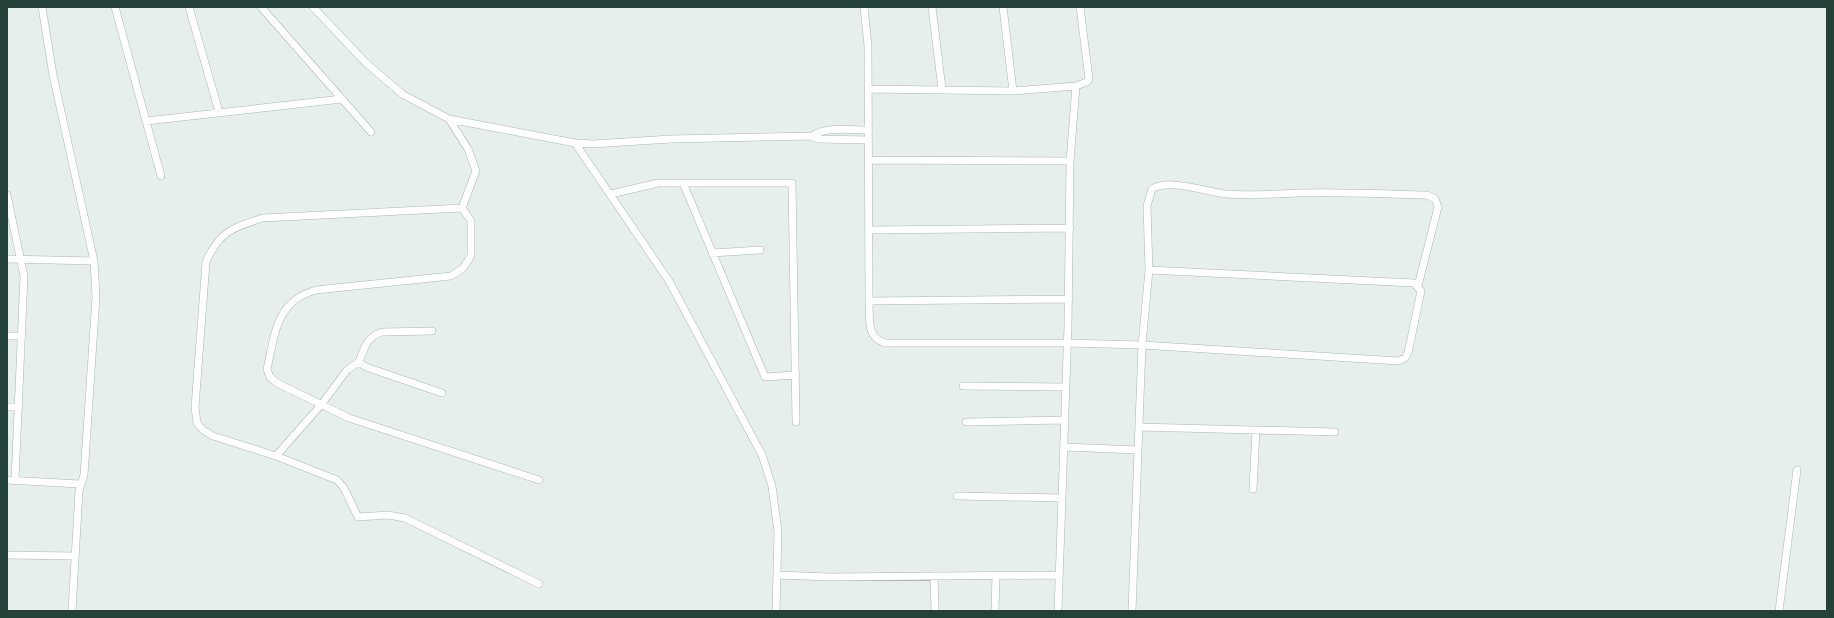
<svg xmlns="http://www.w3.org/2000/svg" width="1834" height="618" viewBox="0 0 1834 618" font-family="Cabin,sans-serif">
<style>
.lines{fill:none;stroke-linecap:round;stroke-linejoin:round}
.minor-casing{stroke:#a8b8b2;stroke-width:8}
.minor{stroke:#fff;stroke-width:7}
</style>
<rect width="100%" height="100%" fill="#e6efeb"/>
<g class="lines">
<g class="minor-casing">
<path id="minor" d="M42,7L53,75L94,261L96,297L84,475L79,491L72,611
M115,7L161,176
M189,7L219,112
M261,7L371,132
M313,7L366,63L402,94L449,119L575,143L593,144L671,139L812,136L818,139L868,140
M864,7L868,46L869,301C870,318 866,338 885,343H1067L1142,345L1398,361L1405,358L1408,353L1421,291L1414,283L1149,270L1142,345L1132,611
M932,7L942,89
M1003,7L1013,91
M1076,86L1087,82L1089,79L1080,7
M869,89L1013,91L1076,86L1070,161L1068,326L1058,611
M449,119L468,149L476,171L462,208L263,218C233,227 219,232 206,262L195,407L197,423L203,430L213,436L276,456L337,480L344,488L358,517L388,515L405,518L539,584
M146,121L342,99
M812,136C827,126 851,130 868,130
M575,143L669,281L762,455L772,486L778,532L776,611
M869,160L1070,161
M683,183L765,377L796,375
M611,194L658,183H792L796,422
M7,195L24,276L15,480
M462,208L471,221V256L463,268L451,276L316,290C276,301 275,334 267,369L270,377L277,383L349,418L539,480
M869,230L1070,228
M712,253L760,250
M7,259L94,261
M1149,270L1147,206L1152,189C1169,178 1207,192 1226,194C1251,196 1275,194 1299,193C1342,192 1385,194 1427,195L1435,199L1438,207L1418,286
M869,301L1069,299
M7,336H22
M359,362C364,348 367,337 382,332L432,331
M963,386L1066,387
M7,407H19
M966,422L1065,420
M1139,427L1335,432
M1064,447L1138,450
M276,456L321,405L347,370L359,362L366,367L442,393
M7,480L79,484
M1253,489L1256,430
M957,496L1062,498
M7,555L75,556
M777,575L830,577L1059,575
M934,576L935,611
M995,611L996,575
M1779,611L1797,470"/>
</g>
<use href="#minor" class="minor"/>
</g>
<rect width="1834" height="618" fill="none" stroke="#24423a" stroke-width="16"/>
</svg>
